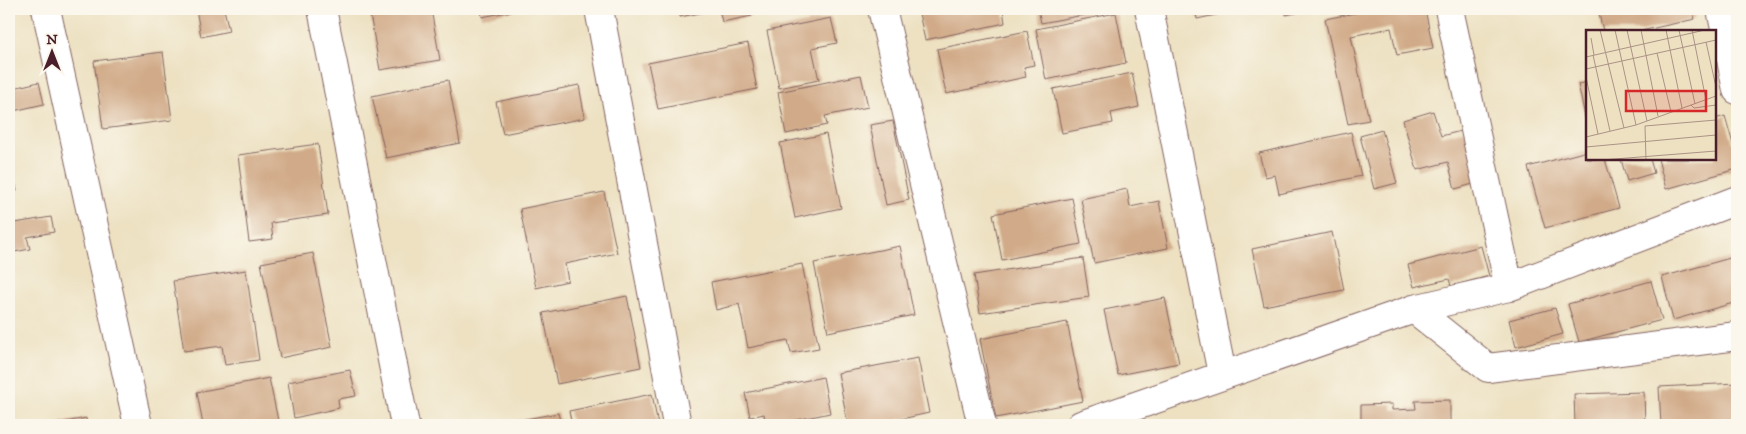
<svg xmlns="http://www.w3.org/2000/svg" width="1746" height="434" viewBox="0 0 1746 434" font-family="'IM FELL DW Pica',serif">
<style>
.building{fill:#d1ab89}
.lines{fill:none;stroke-linecap:round;stroke-linejoin:round}
.minor-casing{stroke:#836360;stroke-width:30}
.minor{stroke:#fff;stroke-width:28}
.inset-road{fill:none;stroke:#ac9386;stroke-width:1}
.view{fill:#d62828;fill-opacity:0.15;stroke:#d62828;stroke-width:2.5}
.inset-edge{fill:none;stroke:#4a1f2b;stroke-width:2.5}
</style>
<rect width="100%" height="100%" fill="#fbf7ec"/>
<filter id="ink" filterUnits="userSpaceOnUse"><feTurbulence type="fractalNoise" baseFrequency=".02" numOctaves="2"/><feDisplacementMap in="SourceGraphic" scale="10" xChannelSelector="R" yChannelSelector="G"/><feConvolveMatrix kernelMatrix="1 2 1 2 8 2 1 2 1" color-interpolation-filters="sRGB"/></filter>
<filter id="wash" filterUnits="userSpaceOnUse"><feTurbulence type="fractalNoise" baseFrequency=".0096" numOctaves="4" result="noise"/><feDisplacementMap in="SourceGraphic" scale="20" xChannelSelector="R" yChannelSelector="G"/><feGaussianBlur stdDeviation="1.12" result="paint"/><feColorMatrix in="noise" values="0 0 0 0 0 0 0 0 0 0 0 0 0 0 0 0 0 1.4 0 .05"/><feComposite in="paint" operator="in"/></filter>
<g filter="url(#wash)">
<rect width="100%" height="100%" fill="#ede1c2"/>
<g id="blocks">
<path class="building" d="M196,9H224L229,31L201,37Z
M369,9H431L440,60L380,70Z
M481,9H517V10L482,17Z
M679,9H715V10L680,17Z
M719,9H750L752,16L722,22Z
M918,9H1003L1005,23L925,40Z
M1038,9H1110V10L1041,23Z
M1195,9H1239V10L1197,19Z
M1285,9H1309V10L1286,15Z
M1375,9H1425L1433,48L1397,55L1391,28L1351,36L1369,120L1348,124L1325,19Z
M1598,9H1692L1695,19L1641,31H1603Z
M1116,13L1126,63L1046,80L1036,29Z
M831,18L837,43L812,48L819,80L779,88L767,31Z
M1027,31L1034,65L1024,67L1026,77L946,94L937,49Z
M748,43L757,89L658,109L648,63Z
M163,52L172,120L103,129L94,61Z
M1132,73L1139,107L1111,113L1113,123L1062,133L1053,89Z
M861,75L868,107L825,116L827,125L786,134L778,92Z
M448,80L460,143L386,158L372,96Z
M39,82L44,104L9,112V89Z
M1587,82V121H1586L1578,84Z
M579,85L585,118L503,134L496,102Z
M1433,111L1441,136L1469,129L1484,181L1455,189L1448,162L1417,170L1403,120Z
M1725,116L1737,158V169L1666,189L1658,159H1715V119Z
M893,121L909,200L886,205L870,125Z
M1382,130L1397,183L1374,189L1360,136Z
M1351,132L1361,176L1279,194L1275,175L1265,177L1259,153Z
M826,134L841,208L795,218L780,143Z
M318,144L328,215L271,223L273,239L249,242L238,155Z
M1587,151V159H1605L1619,208L1545,228L1528,167Z
M1621,159H1650L1654,173L1627,181Z
M11,163L17,191L9,193V164Z
M1127,189L1130,207L1159,201L1168,248L1094,263L1081,199Z
M604,192L617,253L565,264L568,281L536,288L520,209Z
M1072,198L1081,244L1002,260L993,214Z
M11,203L15,223L51,217L54,232L27,237L30,249L9,253V204Z
M1332,232L1344,290L1264,306L1252,249Z
M900,246L914,315L828,332L814,263Z
M1481,246L1489,276L1451,286L1449,279L1414,287L1408,265Z
M313,253L332,347L280,358L261,263Z
M1083,258L1089,297L980,313L974,275Z
M1730,258L1737,285V302L1673,320L1662,277Z
M802,264L819,348L791,353L788,340L748,348L739,304L716,310L711,282Z
M246,270L259,360L225,365L222,346L184,351L173,281Z
M1651,281L1662,320L1579,342L1568,304Z
M627,296L641,367L557,384L543,313Z
M1165,298L1179,363L1118,375L1104,310Z
M1555,308L1563,334L1516,347L1509,320Z
M1067,322L1083,401L996,418L980,339Z
M918,358L929,413L883,423L884,425H848L838,373Z
M350,370L356,396L338,399L339,408L294,418L288,382Z
M823,377L830,413L773,425H766L764,414L750,417L745,393Z
M269,378L279,425H203L197,392Z
M1737,383V425H1661L1659,387Z
M1644,392L1645,425H1575L1574,394Z
M652,394L658,425H572L569,411Z
M1450,400V425H1361V405L1392,404V410L1416,409L1415,401Z
M558,413L561,425H499V424Z
M86,418L87,425H55V424Z
M332,422L333,425H319L318,424Z"/>
</g>
</g>
<g filter="url(#ink)">
<use href="#blocks" fill-opacity="0" stroke="#836360" stroke-width="1"/>
<g class="lines">
<g class="minor-casing">
<path id="minor" d="M46,9L138,425
M322,9L405,425
M599,9L677,425
M882,9L982,425
M1149,9L1222,374
M1449,9L1509,287
M1721,9L1737,90
M1414,309L1488,368L1737,336
M1081,425L1414,309L1509,287L1737,200"/>
</g>
<use href="#minor" class="minor"/>
</g>
</g>
<g transform="translate(1586 30)">
<rect width="130" height="130" fill="#ede1c2"/>
<path class="inset-road" d="M14,0L38,98M29,0L50,95M41,0L61,91M55,0L72,86M80,0L96,78M93,0L109,74M106,0L120,70M5,8L8,25M120,12L130,57M71,23L85,82M7,25L24,101M0,27L119,0M0,39L130,10M0,47L12,104M105,75L108,78L130,75M59,96L130,90M59,96L60,130M0,107L50,95L130,66M0,117L130,105M16,130L130,121"/>
<path class="view" d="M40,61H120V81H40Z"/>
<rect width="130" height="130" class="inset-edge"/>
</g>
<rect width="1746" height="434" fill="none" stroke="#fbf7ec" stroke-width="30"/>
<g transform="translate(52 52)" stroke="#fbf7ec" stroke-width="4" paint-order="stroke">
<path d="M0-4L9 19L0 12L-9 19Z" fill="#4a1f2b"/>
<text y="-8" font-size="14" font-weight="bold" text-anchor="middle" fill="#4a1f2b">N</text>
</g>
</svg>
